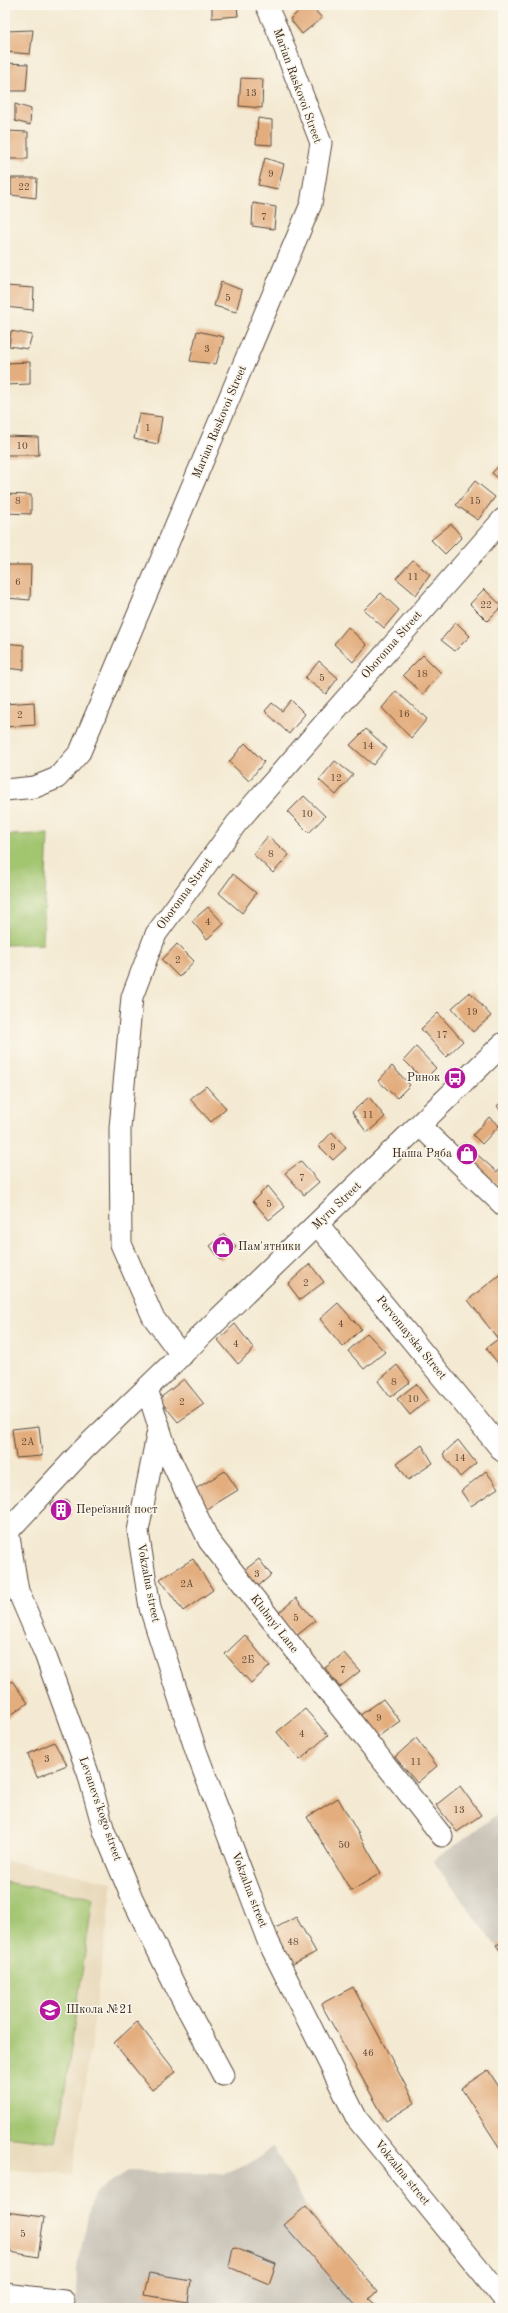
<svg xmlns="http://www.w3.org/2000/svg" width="508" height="2313" viewBox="0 0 508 2313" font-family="'Old Standard TT',serif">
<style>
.built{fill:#e8d9ba}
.industrial{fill:#c9c3b8}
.green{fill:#a2c56f;stroke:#6e7846}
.building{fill:#e3ad7e}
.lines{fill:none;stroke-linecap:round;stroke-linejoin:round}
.minor-casing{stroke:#574739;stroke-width:23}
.tertiary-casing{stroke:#574739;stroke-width:24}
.minor{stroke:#fff;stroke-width:21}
.tertiary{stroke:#fff;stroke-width:22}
.labels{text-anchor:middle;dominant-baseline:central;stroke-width:3;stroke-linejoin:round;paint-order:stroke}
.number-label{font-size:10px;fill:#654b36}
.street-label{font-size:12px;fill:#3b2a1e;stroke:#fbf7ec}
.poi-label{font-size:12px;fill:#3b2a1e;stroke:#fbf7ec;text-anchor:start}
</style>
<rect width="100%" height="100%" fill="#fbf7ec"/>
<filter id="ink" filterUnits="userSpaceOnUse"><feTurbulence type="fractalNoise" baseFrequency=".025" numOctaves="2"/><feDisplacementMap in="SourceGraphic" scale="8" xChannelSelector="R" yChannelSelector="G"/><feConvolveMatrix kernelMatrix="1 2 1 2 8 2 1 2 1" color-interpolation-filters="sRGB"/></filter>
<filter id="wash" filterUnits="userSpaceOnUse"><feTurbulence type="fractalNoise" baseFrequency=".012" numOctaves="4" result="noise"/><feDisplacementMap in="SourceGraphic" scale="16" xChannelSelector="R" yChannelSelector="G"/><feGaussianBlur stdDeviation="0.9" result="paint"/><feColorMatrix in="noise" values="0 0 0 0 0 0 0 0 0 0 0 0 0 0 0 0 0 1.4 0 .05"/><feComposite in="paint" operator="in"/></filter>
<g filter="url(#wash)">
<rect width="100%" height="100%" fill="#f4ead3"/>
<path class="built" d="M5,1860L113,1882L73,2175L5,2169Z"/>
<path class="industrial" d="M503,1810V1955L433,1861Z
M273,2146L306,2206L377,2291L369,2299L380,2308H76L77,2267L93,2194L127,2171L222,2174L256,2160Z"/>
<path class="green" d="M48,834L43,944L5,945V835Z
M5,1882L93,1898L57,2142L5,2136Z"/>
<g id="blocks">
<path class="building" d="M212,5H237L238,16L212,18Z
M306,5H310L322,18L302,34L290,19Z
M33,30L30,54L5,52V31Z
M5,63L28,64L26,91H5Z
M241,78L263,79L262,108L239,106Z
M15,104L31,109L30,125L15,121Z
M258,118L272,120V145L256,144Z
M6,131L28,132V159H7Z
M265,158L284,164L278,189L258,185Z
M11,178H37L36,198L11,195Z
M253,203L276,207L274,229L252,226Z
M221,282L242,290L236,312L214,306Z
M6,286L34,288L33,310L5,307Z
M11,331L32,335L28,349L9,346Z
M197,331L224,337L216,364L190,361Z
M30,362V384L5,385V363Z
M139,414L162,417L158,444L134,439Z
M5,436L38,437L39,455H5Z
M503,461V482L492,473Z
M475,481L495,497L478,520L456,505Z
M5,494L31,495V514L5,513Z
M451,524L462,537L445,554L431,540Z
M413,560L430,575L416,595L396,578Z
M5,565H31L30,600L7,598Z
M484,589L502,606L487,621L470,604Z
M381,593L399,610L384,628L364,610Z
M456,622L470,636L455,651L441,640Z
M348,627L367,645L353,662L334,644Z
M5,643L24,645V670L5,668Z
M423,655L441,673L423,694L403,675Z
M319,661L338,678L326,694L305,678Z
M396,691L427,719L411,738L382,708Z
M291,700L305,714L289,734L265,711L272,703L282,711Z
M34,702L35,725L5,727V704Z
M366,729L387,748L373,765L350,745Z
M245,743L264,762L249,781L229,762Z
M335,761L353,775L336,795L319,780Z
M304,796L325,816L309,833L288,812Z
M268,836L289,855L273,873L253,854Z
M233,874L256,893L242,913L219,893Z
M208,907L224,924L207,939L192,921Z
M177,944L194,961L179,977L162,960Z
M470,992L491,1016L473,1032L452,1008Z
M438,1013L463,1041L446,1057L421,1029Z
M416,1047L436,1068L424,1080L404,1060Z
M392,1066L410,1085L397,1098L378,1081Z
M206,1086L226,1108L211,1122L190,1099Z
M369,1097L385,1117L367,1133L352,1112Z
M503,1100V1113L497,1106Z
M489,1117L499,1126L482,1144L473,1135Z
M332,1132L346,1148L333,1160L319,1146Z
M464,1143L497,1172L503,1165V1189L456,1153Z
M301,1161L319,1182L304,1195L285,1173Z
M268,1186L285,1207L269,1220L253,1201Z
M224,1234L236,1247L221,1260L210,1246Z
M310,1264L324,1282L300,1300L288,1284Z
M503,1272V1370L486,1348L498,1339L468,1300Z
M338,1303L361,1329L343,1347L320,1319Z
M235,1324L254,1349L238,1364L218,1340Z
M367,1333L385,1352L364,1369L348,1351Z
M397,1365L410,1382L390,1397L378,1381Z
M184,1379L204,1404L178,1422L159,1399Z
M416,1384L428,1400L410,1415L397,1399Z
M39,1426L42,1456L16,1458L12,1429Z
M458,1440L476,1463L460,1477L443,1454Z
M422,1445L433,1463L408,1480L397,1463Z
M225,1471L238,1490L204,1511L192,1491Z
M486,1471L498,1488L471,1506L461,1491Z
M68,1500L71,1516L55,1519L51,1503Z
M193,1559L213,1590L183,1611L160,1579Z
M259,1559L271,1575L255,1589L242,1572Z
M296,1598L315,1621L295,1637L277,1614Z
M245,1635L270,1666L251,1683L225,1654Z
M344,1653L360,1671L340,1687L325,1668Z
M12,1681L28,1703L5,1719V1686Z
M383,1699L400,1721L376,1738L359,1716Z
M305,1709L328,1735L300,1760L277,1732Z
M416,1738L437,1766L417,1783L395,1757Z
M54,1742L67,1765L37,1777L28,1754Z
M460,1786L481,1815L457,1832L436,1805Z
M338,1798L381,1873L351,1891L307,1817Z
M296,1917L316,1952L289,1966L270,1931Z
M503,1942V1955L496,1945Z
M353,1987L415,2103L386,2121L321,2004Z
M137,2022L176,2072L152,2090L114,2043Z
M488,2070L503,2093V2153L461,2088Z
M306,2206L377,2291L369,2299L380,2308H358L284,2225Z
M5,2212L44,2217L38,2257L5,2251Z
M233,2247L276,2264L269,2284L229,2267Z
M149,2273L191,2280L188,2302L144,2295Z"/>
</g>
</g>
<g filter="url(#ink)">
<use href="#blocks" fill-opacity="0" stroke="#574739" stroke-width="1"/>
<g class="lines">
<g class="minor-casing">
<path id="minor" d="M5,790L35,787L57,778L80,752L311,204L321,143L278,31L266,5
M420,1126L503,1205
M182,1356L153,1317L121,1244L120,1128L132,997L156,934L236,824L503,519
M147,1389L167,1452L209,1541L442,1836
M159,1425L138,1531L150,1608L196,1751L268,1941L357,2119L503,2298
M8,1531L18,1591L45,1654L88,1773L104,1831L132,1898L175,1986L223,2075
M5,2294L64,2301"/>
</g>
<g class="tertiary-casing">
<path id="tertiary" d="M318,1225L503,1451
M5,1534L84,1449L503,1044"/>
</g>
<use href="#minor" class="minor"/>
<use href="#tertiary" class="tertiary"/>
</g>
</g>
<defs>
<g id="bus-disc" transform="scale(1.15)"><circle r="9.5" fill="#b5179e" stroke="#fbf7ec"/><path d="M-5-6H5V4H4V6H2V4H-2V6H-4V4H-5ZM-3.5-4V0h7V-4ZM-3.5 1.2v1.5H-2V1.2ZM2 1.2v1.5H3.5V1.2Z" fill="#fff"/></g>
<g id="shop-disc" transform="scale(1.15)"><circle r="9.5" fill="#b5179e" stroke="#fbf7ec"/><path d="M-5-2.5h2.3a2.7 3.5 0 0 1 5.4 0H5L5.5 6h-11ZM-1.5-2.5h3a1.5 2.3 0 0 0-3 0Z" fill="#fff"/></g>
<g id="building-disc" transform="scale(1.15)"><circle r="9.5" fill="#b5179e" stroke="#fbf7ec"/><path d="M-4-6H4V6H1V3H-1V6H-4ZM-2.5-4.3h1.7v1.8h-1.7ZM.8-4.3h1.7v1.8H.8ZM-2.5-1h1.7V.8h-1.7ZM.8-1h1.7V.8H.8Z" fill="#fff"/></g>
<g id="school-disc" transform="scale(1.15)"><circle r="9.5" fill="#b5179e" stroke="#fbf7ec"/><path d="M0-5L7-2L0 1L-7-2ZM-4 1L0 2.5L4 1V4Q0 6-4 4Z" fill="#fff"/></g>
</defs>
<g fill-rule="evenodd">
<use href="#bus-disc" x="455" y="1078"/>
<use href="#shop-disc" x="467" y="1154"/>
<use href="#shop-disc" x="223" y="1247"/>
<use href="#building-disc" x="61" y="1510"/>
<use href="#school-disc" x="50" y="2010"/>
</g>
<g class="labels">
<g class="number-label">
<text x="251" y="93">13</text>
<text x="271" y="174">9</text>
<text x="24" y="187">22</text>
<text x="264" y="217">7</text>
<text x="228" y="298">5</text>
<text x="207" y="349">3</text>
<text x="148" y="428">1</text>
<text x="22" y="446">10</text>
<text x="18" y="501">8</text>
<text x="475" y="501">15</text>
<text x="413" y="577">11</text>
<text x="18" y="582">6</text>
<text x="486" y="605">22</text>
<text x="422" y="674">18</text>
<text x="322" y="678">5</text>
<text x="404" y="714">16</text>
<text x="20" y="715">2</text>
<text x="368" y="746">14</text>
<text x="336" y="778">12</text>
<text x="307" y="814">10</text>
<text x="271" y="854">8</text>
<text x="208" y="922">4</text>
<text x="178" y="960">2</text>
<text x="472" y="1012">19</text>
<text x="442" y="1035">17</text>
<text x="368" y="1115">11</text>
<text x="333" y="1147">9</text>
<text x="302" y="1178">7</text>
<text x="269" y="1204">5</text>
<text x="306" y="1283">2</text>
<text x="341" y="1324">4</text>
<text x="236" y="1344">4</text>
<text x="394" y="1382">8</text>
<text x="413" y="1399">10</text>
<text x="182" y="1402">2</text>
<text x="28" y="1442">2А</text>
<text x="460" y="1458">14</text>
<text x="257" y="1574">3</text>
<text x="187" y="1584">2А</text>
<text x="296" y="1618">5</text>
<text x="248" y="1660">2Б</text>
<text x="343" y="1670">7</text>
<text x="379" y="1718">9</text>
<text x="302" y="1734">4</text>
<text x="47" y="1759">3</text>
<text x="416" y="1762">11</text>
<text x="459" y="1810">13</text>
<text x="344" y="1845">50</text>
<text x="293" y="1942">48</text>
<text x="368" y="2053">46</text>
<text x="23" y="2234">5</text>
</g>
<g class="street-label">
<text transform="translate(297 86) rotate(70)">Marian Raskovoi Street</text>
<text transform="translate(220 422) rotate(-67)">Marian Raskovoi Street</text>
<text transform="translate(392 645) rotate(-49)">Oboronna Street</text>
<text transform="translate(185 894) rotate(-54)">Oboronna Street</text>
<text transform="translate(337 1206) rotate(-44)">Myru Street</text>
<text transform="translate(411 1338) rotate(51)">Pervomayska Street</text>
<text transform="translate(148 1583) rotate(79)">Vokzalna street</text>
<text transform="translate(274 1624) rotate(52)">Klubnyi Lane</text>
<text transform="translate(100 1809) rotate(71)">Levanevs'kogo street</text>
<text transform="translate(249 1890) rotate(69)">Vokzalna street</text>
<text transform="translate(402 2173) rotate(51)">Vokzalna street</text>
</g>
<g class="poi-label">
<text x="440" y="1078" text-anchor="end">Ринок</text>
<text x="452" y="1154" text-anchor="end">Наша Ряба</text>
<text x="238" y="1247">Пам'ятники</text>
<text x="76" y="1510">Переїзний пост</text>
<text x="66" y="2010">Школа №21</text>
</g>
</g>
<rect width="508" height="2313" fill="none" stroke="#fbf7ec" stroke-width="20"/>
</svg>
